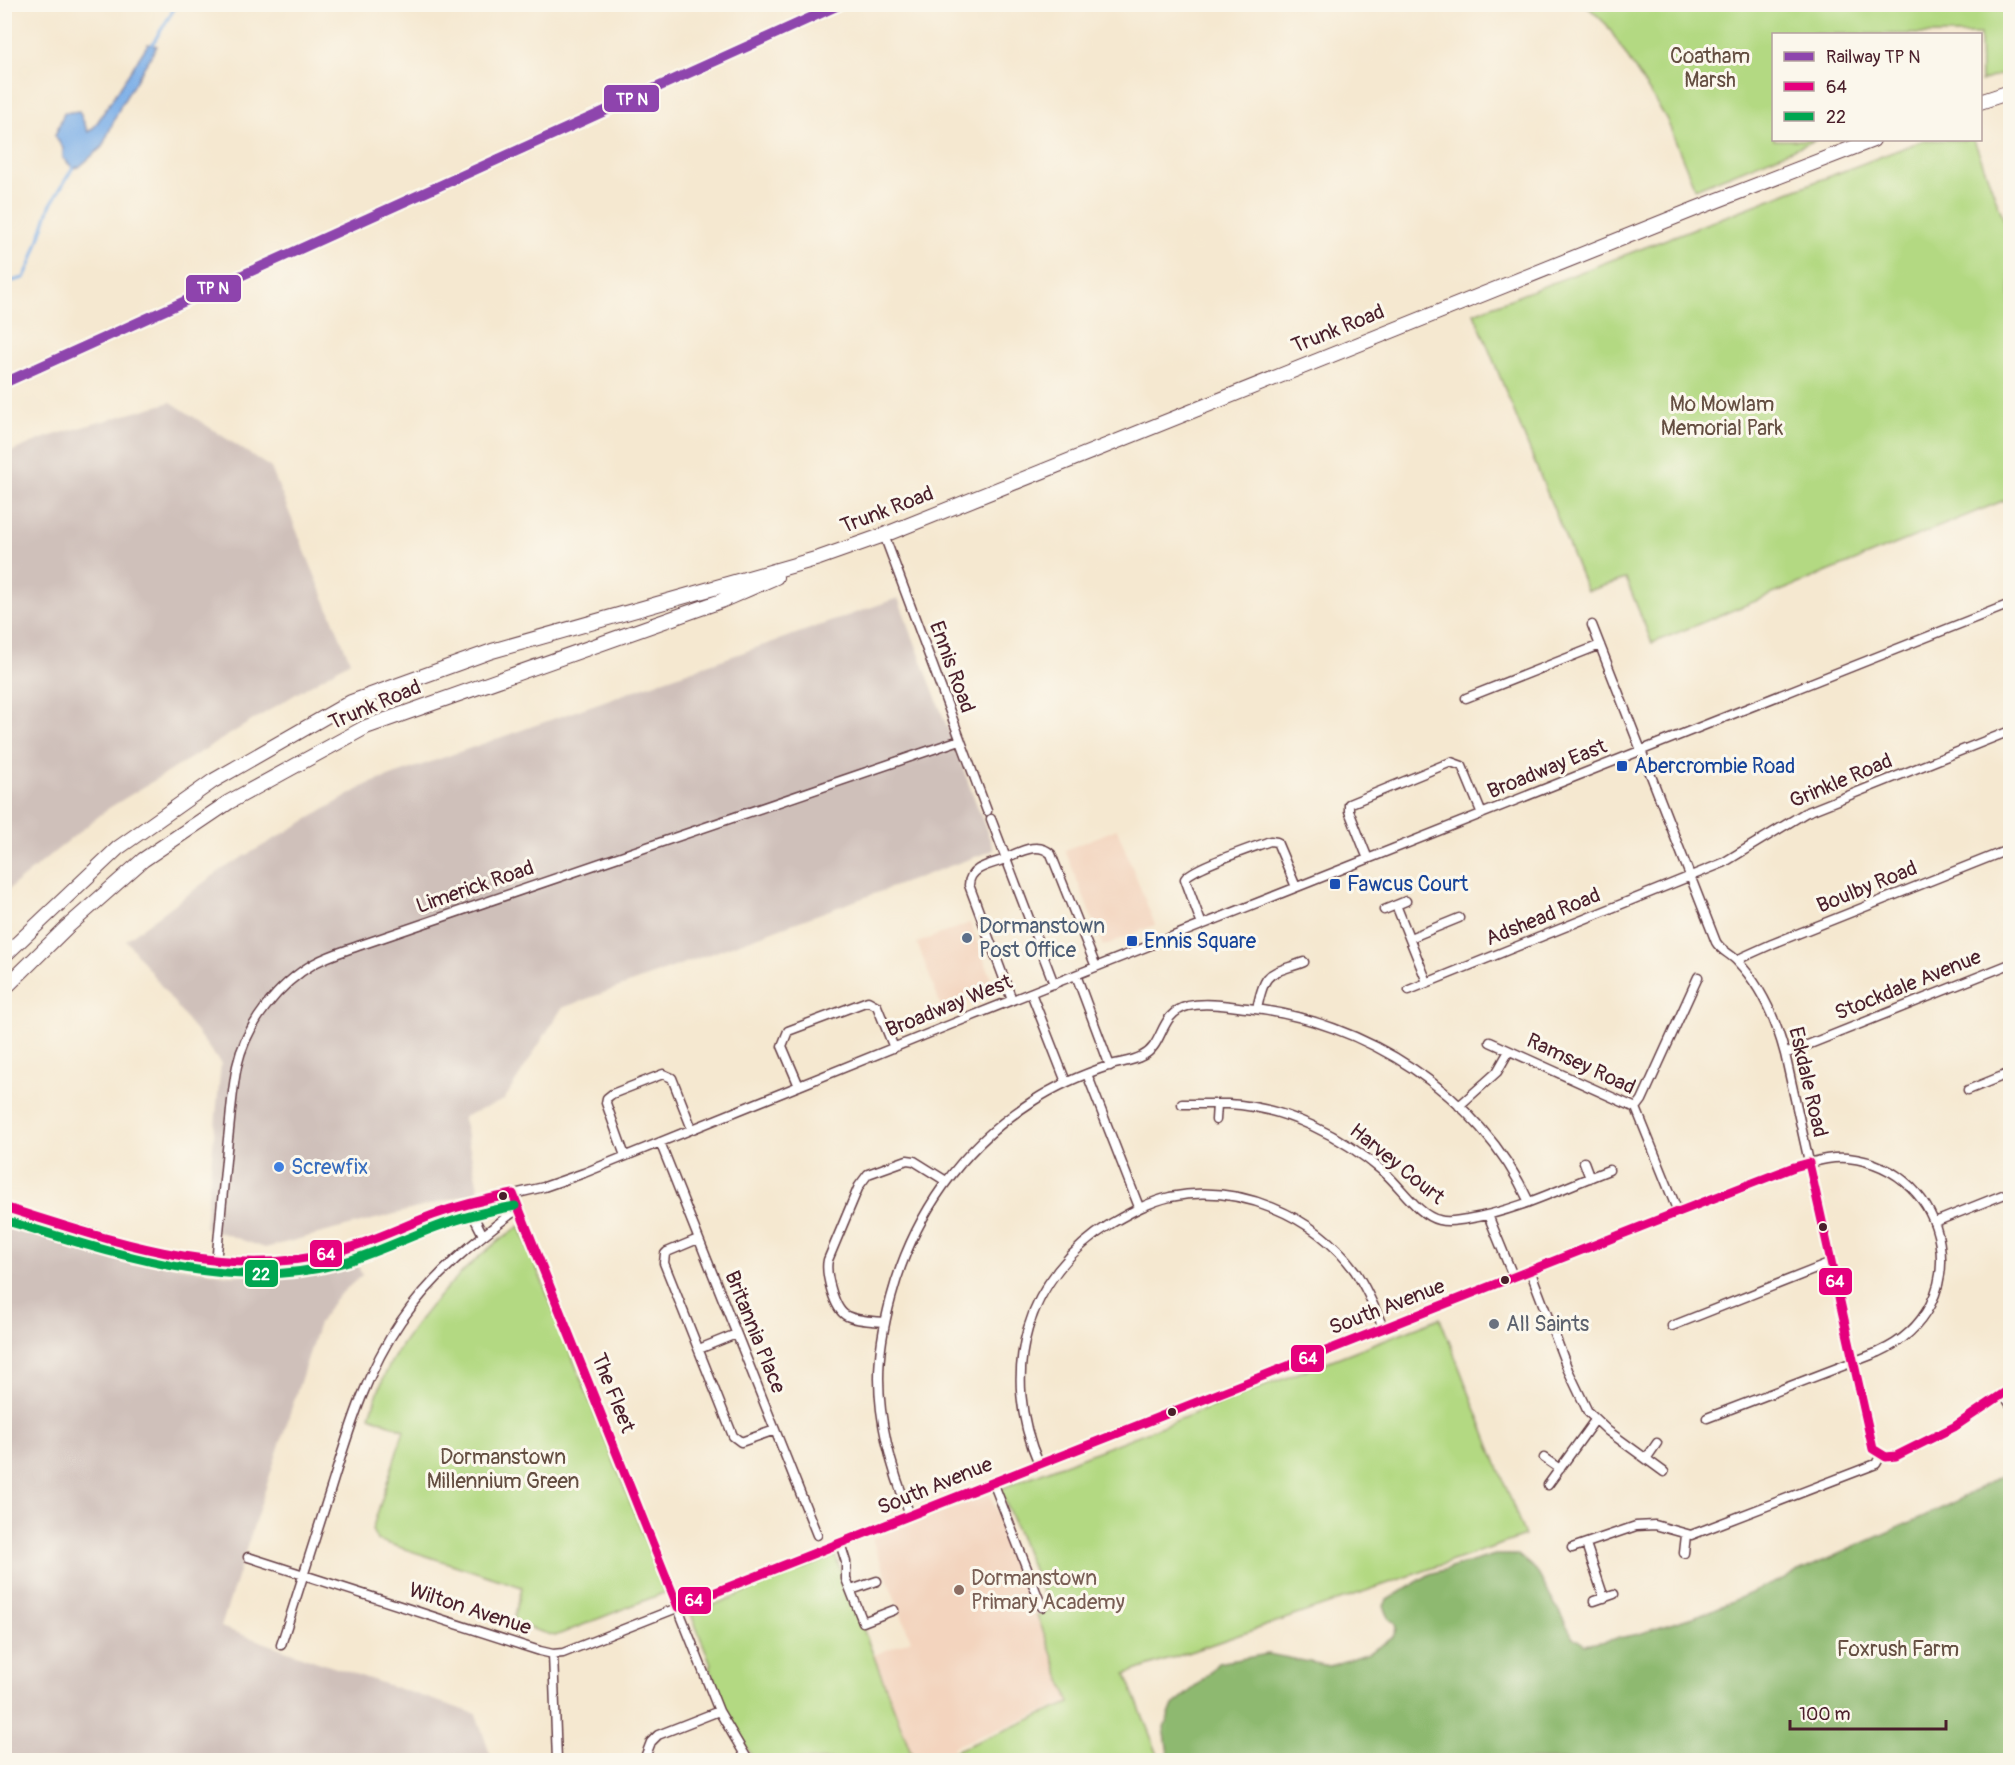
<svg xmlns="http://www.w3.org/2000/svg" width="2015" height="1765" viewBox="0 0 2015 1765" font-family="Pangolin,sans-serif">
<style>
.built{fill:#f3d4be}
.industrial{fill:#cfc0ba}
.green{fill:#b3d982;stroke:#7e7c56;stroke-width:1.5}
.forest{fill:#8eb970;stroke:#6c6c4e;stroke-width:1.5}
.water{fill:#7bafe8;stroke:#62678a;stroke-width:1.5}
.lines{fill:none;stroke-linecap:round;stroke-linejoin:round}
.stream{stroke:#7bafe8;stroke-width:3}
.street-casing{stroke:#643d44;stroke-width:11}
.primary-casing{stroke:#643d44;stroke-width:16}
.street{stroke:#fff;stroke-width:8}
.primary{stroke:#fff;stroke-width:14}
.bus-1-casing{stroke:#fbf7ec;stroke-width:14}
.bus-2-casing{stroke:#fbf7ec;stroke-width:14}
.bus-1{stroke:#e5007d;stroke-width:9}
.bus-2{stroke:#00a651;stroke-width:9}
.rail-1-casing{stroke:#fbf7ec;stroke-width:15}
.rail-1{stroke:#8e44ad;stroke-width:10}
.transit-dot{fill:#1a4fb4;stroke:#fbf7ec;stroke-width:2}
.service-dot{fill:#5c6f8a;stroke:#fbf7ec;stroke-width:2}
.shop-dot{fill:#3f7fe0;stroke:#fbf7ec;stroke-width:2}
.bus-dot{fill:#4a1f2b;stroke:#fbf7ec;stroke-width:2}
.worship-dot{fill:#6b7280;stroke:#fbf7ec;stroke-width:2}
.education-dot{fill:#8d6e63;stroke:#fbf7ec;stroke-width:2}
.labels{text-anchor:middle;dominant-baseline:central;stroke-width:6;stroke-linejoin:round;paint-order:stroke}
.park-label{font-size:21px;fill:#644e41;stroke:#fbf7ec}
.street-label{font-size:21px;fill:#4a1f2b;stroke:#fbf7ec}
.transit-label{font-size:21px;fill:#164399;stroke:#fbf7ec;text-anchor:start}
.service-label{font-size:21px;fill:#4e5e75;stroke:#fbf7ec;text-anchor:start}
.shop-label{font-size:21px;fill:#366cbe;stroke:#fbf7ec;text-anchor:start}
.worship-label{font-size:21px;fill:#5b616d;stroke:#fbf7ec;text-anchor:start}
.education-label{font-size:21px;fill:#785e54;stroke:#fbf7ec;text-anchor:start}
.line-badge{stroke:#fbf7ec;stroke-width:2}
.badge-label{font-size:16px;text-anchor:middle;font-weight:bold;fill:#fff}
</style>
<rect width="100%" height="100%" fill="#fbf7ec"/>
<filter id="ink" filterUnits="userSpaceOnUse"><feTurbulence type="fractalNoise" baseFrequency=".0167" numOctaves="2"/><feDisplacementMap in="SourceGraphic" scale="12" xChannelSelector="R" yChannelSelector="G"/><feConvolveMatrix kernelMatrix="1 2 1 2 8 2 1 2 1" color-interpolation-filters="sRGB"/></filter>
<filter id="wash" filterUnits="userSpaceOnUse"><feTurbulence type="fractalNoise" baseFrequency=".008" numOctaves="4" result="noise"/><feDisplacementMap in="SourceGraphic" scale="24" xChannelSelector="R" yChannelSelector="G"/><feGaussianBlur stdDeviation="1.35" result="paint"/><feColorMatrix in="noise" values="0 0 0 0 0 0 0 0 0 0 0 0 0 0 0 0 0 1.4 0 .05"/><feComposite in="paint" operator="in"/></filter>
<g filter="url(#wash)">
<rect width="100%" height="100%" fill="#f5e8d0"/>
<path class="built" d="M1117,829L1155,925L1103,946L1065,850Z
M970,923L996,990L943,1011L917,943Z
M990,1494L1069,1702L952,1747L953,1750L926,1760H913L872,1656L911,1640L872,1539Z"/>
<path class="industrial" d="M171,402L271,468L350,661L109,808L5,892V454L47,437Z
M898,598L994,850L562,1008L504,1100L463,1117L479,1192L265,1248L205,1227L221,1064L126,940L221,870L368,784Z
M4,1221L179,1267L230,1275L289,1273L355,1259L362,1275L335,1299L319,1323L221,1627L318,1662L476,1714L492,1760H5Z"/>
<path class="green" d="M1586,5H2010V71L1981,81L1980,34H1774V140H1816L1695,189L1666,118L1607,25Z
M1924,140H1974L2010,236V498L1652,643L1626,579L1587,591L1474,313Z
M520,1226L666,1592L555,1636L513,1623L522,1587L377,1540L372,1530L404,1430L370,1416C376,1398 381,1381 390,1364C418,1313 471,1257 520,1226Z
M1440,1318L1525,1536L1126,1674L1160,1760H933L1070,1703L1037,1615L1050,1611L1000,1489Z
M835,1556L914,1760H754L726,1713L709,1666L711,1664L691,1614Z"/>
<path class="forest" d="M2010,1471V1760H1169L1164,1727L1173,1705L1201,1682L1218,1663L1268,1654L1330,1666L1369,1653L1394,1637L1397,1629L1396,1623L1389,1618L1384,1606L1387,1600L1430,1574L1495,1555H1518L1536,1570L1573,1637L1585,1645L1639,1634L1708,1612L1949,1505Z"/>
<path class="water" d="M148,44L157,46L121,105L102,147L79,167L73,168L63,158V148L55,136L64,113L79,111L88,132L95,126Z"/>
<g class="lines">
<path class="stream" d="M150,48L177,4
M4,280L12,281L24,278L32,260L50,206L75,164"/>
</g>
</g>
<g filter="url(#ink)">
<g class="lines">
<g class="street-casing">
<path id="street" d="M884,535L987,811
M1592,625L1716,942C1721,951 1731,954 1737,961C1762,987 1776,1020 1785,1054L1873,1449L1886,1457L1896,1456L1954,1427L2010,1389
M1466,698L1600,645
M991,819L1054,984
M1005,858C1020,852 1038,841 1051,854L1096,967
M1006,859C992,864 969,867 969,885L1012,1000
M1368,859L1349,811V804L1451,762L1462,766L1482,814
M1396,905L1427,982
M1384,910L1406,901
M1202,925L1185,879C1190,868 1255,847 1270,841L1277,842L1296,887
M1410,938L1459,918
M1738,962L1743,957L1772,944L2010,849
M1076,975L1110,1066
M1409,990L1723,863L1805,813L2010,731
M1031,993L1066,1082
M1257,1009C1265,969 1269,975 1304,962
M1490,1042L1636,1108L1678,1212
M1785,1054L2010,964
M1087,1074L1139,1207
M799,1086L782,1046L788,1031L868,1001L877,1006L894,1048
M1968,1090L2010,1073
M1182,1104C1198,1104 1213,1104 1228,1104C1286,1107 1342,1136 1385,1173C1401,1187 1419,1216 1439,1220C1449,1223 1457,1220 1467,1219C1517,1211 1562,1188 1609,1170
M1459,1106L1497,1072L1509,1051
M1636,1108L1642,1100L1698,977
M1216,1120L1217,1104
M660,1142L817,1535
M625,1156L606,1103L607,1098L612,1094L663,1074L672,1078L692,1129
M1584,1162L1590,1178
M513,1194L719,1711L748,1760
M467,1204L483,1235
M4,1207L147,1249L187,1259L253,1264L290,1261L334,1253L377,1239L448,1209L544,1187L584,1173L952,1024L2010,604
M1488,1215L1513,1276
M1935,1222L2010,1192
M698,1239L667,1252L665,1254L664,1263L733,1436L741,1442L775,1430
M216,1263C220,1221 224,1180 228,1139C231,1115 232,1090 237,1066C246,1025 278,984 315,963C328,956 344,951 358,946L960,740
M1530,1270L1568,1370L1588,1412L1608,1431L1664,1472
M885,1322C874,1321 857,1321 847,1316C834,1310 825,1273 828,1260L859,1186L868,1174L907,1160L914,1161L946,1181
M1672,1326L1831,1263
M699,1349L736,1334
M2003,1393L2010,1404
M1544,1458L1560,1469
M1646,1459L1657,1443
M1039,1464C999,1372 1025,1276 1112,1223C1131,1212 1149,1202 1170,1197C1239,1183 1314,1215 1355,1271C1367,1289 1375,1308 1383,1328
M993,1482L1042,1607
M1548,1485L1595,1420
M910,1515C892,1471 879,1426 879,1378C879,1351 884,1324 891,1298C913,1216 961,1147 1033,1101C1057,1085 1084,1074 1111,1065C1122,1062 1133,1061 1142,1056C1165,1045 1158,1014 1188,1006C1206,1002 1229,1006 1247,1008C1364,1020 1480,1094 1529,1202
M840,1543L846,1562V1579L863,1622L894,1610
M1586,1544L1604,1598
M1572,1548L1636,1526L1655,1525L1691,1535L1876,1464L1881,1455
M1684,1553L1686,1535
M248,1557L540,1651L553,1654L563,1653L1794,1167C1811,1163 1829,1156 1848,1158C1953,1170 1977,1308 1879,1352L1707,1418
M851,1590L877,1581
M1594,1601L1614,1594
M281,1645C298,1593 314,1541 331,1488C349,1430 366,1372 401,1321C432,1276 475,1240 519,1208
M553,1654L557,1760
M644,1760L651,1742L658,1735L719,1711"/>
</g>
<g class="primary-casing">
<path id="primary" d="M1980,102L2010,92
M4,956L118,848L213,781L351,702L492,651L819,558L884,535L1695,209L1873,140
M4,989L66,928L143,860L229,802L366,727L721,601L776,577"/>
</g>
<use href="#street" class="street"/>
<use href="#primary" class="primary"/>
<g class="bus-1-casing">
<path id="bus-1" d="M4,1207C111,1240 223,1282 335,1252C369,1243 401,1227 433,1215C460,1205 486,1199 513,1194L678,1607L1678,1212L1794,1167L1809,1163L1873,1449L1886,1457L1896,1456L1954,1427L2010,1389"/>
</g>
<g class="bus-2-casing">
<path id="bus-2" d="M4,1220C112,1252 225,1294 338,1264C372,1255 403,1239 436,1227C462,1217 488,1211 515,1206"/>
</g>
<use href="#bus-1" class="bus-1"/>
<use href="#bus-2" class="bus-2"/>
<g class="rail-1-casing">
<path id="rail-1" d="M4,383L841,4"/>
</g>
<use href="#rail-1" class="rail-1"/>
</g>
</g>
<g class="transit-dot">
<rect x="1616" y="760" width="12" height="12" rx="3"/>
<rect x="1329" y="878" width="12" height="12" rx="3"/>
<rect x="1126" y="935" width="12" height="12" rx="3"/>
</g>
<circle class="service-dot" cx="967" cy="938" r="6"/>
<circle class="shop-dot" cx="279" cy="1167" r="6"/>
<g class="bus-dot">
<circle cx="503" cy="1196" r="5"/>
<circle cx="1823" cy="1227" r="5"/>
<circle cx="1505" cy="1280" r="5"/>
<circle cx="1172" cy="1412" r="5"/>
</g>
<circle class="worship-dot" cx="1494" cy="1324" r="6"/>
<circle class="education-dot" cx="959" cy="1590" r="6"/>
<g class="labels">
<g class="park-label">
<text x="1710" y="56">Coatham<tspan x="1710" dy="24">Marsh</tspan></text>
<text x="1722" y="404">Mo Mowlam<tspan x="1722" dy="24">Memorial Park</tspan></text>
<text x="503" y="1457">Dormanstown<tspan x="503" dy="24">Millennium Green</tspan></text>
<text x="1898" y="1649">Foxrush Farm</text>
</g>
<g class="street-label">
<text transform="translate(1338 329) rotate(-22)">Trunk Road</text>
<text transform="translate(887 510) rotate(-21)">Trunk Road</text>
<text transform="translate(952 667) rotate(70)">Ennis Road</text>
<text transform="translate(375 705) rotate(-23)">Trunk Road</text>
<text transform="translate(1547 769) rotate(-22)">Broadway East</text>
<text transform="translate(1841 781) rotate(-23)">Grinkle Road</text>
<text transform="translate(475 887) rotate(-19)">Limerick Road</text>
<text transform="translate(1867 887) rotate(-22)">Boulby Road</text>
<text transform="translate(1543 917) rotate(-22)">Adshead Road</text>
<text transform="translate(1908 985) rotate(-22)">Stockdale Avenue</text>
<text transform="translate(949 1006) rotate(-22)">Broadway West</text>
<text transform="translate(1581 1064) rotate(25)">Ramsey Road</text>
<text transform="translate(1808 1082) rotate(77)">Eskdale Road</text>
<text transform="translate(1397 1164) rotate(39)">Harvey Court</text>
<text transform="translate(1387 1307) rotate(-21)">South Avenue</text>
<text transform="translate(755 1332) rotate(68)">Britannia Place</text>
<text transform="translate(613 1393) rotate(68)">The Fleet</text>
<text transform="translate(935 1486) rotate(-22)">South Avenue</text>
<text transform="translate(470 1609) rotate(18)">Wilton Avenue</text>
</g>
<g class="transit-label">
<text x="1634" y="766">Abercrombie Road</text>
<text x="1347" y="884">Fawcus Court</text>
<text x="1144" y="941">Ennis Square</text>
</g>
<g class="service-label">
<text x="979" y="926">Dormanstown<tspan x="979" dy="24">Post Office</tspan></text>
</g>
<g class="shop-label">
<text x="291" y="1167">Screwfix</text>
</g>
<g class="worship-label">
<text x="1506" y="1324">All Saints</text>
</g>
<g class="education-label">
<text x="971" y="1578">Dormanstown<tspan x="971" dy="24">Primary Academy</tspan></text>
</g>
</g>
<g class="line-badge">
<rect x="603" y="84" width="57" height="29" rx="6" fill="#8e44ad"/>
<rect x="185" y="274" width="57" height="29" rx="6" fill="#8e44ad"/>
<rect x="309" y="1239" width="34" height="29" rx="6" fill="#e5007d"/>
<rect x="244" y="1259" width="35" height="29" rx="6" fill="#00a651"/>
<rect x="1818" y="1267" width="35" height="29" rx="6" fill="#e5007d"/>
<rect x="1290" y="1344" width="35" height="29" rx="6" fill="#e5007d"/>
<rect x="677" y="1586" width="35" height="29" rx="6" fill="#e5007d"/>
</g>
<g class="badge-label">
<text x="632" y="105">TP N</text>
<text x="213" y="294">TP N</text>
<text x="326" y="1260">64</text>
<text x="261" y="1280">22</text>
<text x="1835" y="1287">64</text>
<text x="1308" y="1364">64</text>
<text x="694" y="1606">64</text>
</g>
<rect width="2015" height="1765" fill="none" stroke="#fbf7ec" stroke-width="24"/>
<rect x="1772" y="33" width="210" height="108" fill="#fbf7ec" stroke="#b4a19f" stroke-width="1.5"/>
<rect x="1784" y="52" width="30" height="9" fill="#8e44ad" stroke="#b4a19f" stroke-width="1.5"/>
<text x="1826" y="63" font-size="18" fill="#4a1f2b">Railway TP N</text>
<rect x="1784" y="82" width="30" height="9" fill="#e5007d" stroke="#b4a19f" stroke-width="1.5"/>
<text x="1826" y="93" font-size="18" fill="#4a1f2b">64</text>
<rect x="1784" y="112" width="30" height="9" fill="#00a651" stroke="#b4a19f" stroke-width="1.5"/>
<text x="1826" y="123" font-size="18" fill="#4a1f2b">22</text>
<path d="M1790 1720v9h156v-9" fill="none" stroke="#4a1f2b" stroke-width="3"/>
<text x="1799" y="1720" font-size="18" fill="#4a1f2b" stroke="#fbf7ec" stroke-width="4.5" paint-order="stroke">100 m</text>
</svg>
